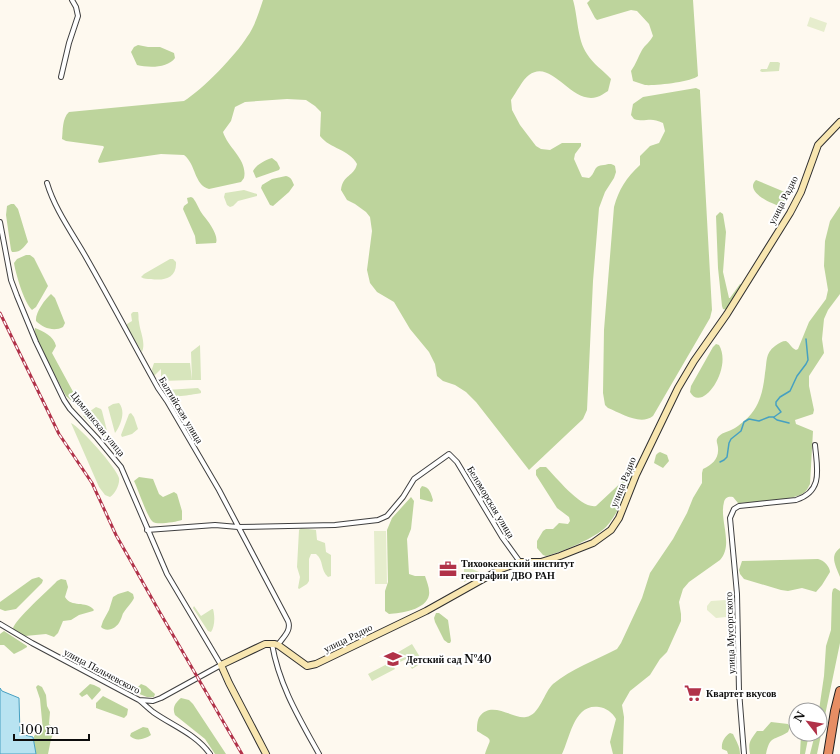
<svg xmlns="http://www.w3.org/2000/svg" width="840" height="754" viewBox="0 0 840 754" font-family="'Libre Baskerville',serif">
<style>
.green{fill:#d7e5bc}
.forest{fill:#bdd49c}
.pitch{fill:#e6edcd}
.water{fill:#b8e3f1;stroke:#46a0c1}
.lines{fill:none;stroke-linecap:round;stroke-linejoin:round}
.stream{stroke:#46a0c1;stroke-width:1.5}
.street-casing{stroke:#404040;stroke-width:6}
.secondary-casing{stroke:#2f2f2f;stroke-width:8}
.highway-casing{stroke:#1e1e1e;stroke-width:10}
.street{stroke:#fff;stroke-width:4}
.secondary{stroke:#f8e6b0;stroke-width:6}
.highway{stroke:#e78e64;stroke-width:8}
.rail-casing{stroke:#b13249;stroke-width:3}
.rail{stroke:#fff;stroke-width:1.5;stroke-dasharray:4.5;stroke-linecap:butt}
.labels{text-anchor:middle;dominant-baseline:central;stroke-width:4;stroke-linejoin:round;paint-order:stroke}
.street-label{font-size:10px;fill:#0d0d0d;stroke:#fff}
.poi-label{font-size:10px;font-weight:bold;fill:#0d0d0d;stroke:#fff;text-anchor:start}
</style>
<rect width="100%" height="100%" fill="#fef9ef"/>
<path class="green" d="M770,62H778L780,63L779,71L762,72L760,71L761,69H767Z
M244,190L257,194V196L238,201L233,206L230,207L227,205L224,197L225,193Z
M170,259H173L176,262C177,278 164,281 151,279C147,279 144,279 141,277L144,274Z
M133,312H138C139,316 138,318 139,322C140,332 146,342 142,352L127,327V324L132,321L131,314Z
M200,345L201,380H192L191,352Z
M154,363H190L192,380L161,381V369L153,377L152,369Z
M198,388L201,391V393C198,394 170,398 165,397L163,394L164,390H166Z
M119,403C126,411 121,425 115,433L108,407L113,404Z
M96,407L101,409L102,411L108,435V438L107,440L83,416Z
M131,413L134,417L138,429L132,434L122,437L121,435L129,414Z
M71,423C81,428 116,467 119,478C120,485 115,494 110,497L105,495L99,487Z
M301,528L316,530L317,540L325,543L326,552L331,555V576L328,577C320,570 324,560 316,554H311L309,559V581L307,584L299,589L298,588L300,577L297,567L299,530Z
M464,569H472L479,572V576L464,582Z
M194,606L201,616L212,609H213C215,616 215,626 211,632L208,631L193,608Z
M412,644L423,662L412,669L406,659L400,662L395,654Z
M391,662L395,669L372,681L368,674Z"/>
<path class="forest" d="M263,0H573C578,17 577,39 587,54C593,64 603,70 611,79L608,91C604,93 601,96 597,97C571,105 552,58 529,75C523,79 516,93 511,100L512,110L520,125L536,146L541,149L550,150L562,143H581V146L575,154L574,159L582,177L589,178C597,172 592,166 604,165C609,164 611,163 615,166L616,172L614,178L605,192L599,208L593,281L587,410L583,419L530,469L529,470L476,402L466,392L455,385L443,381L437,376L435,364L429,352L410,329L394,302L377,292L370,283L367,270L372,231L370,217L366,212L355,204L347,200L341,190C343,174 354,177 357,164C349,149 330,149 320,136L321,112L315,106L306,100L287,99L245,102L235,107L231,121L223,132C228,148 248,160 244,178L241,182L209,189C194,185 196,164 184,155L161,154L99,163L98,161L104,147L103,146L66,141L62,139C63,131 62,118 69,112L184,101C202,90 236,55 247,37C255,26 259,12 263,0Z
M590,0H693L698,76C691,82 654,86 645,85C641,84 637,82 633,81L631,71C636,64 638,57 642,50C645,45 650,42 653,36L649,24L637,11L631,10L597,20L595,18L587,3Z
M138,45L148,47H160L174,53L175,58C168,68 149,68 137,65L131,52L134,47Z
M696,88L700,90V92L712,310L710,318L653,416C640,426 621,413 608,408L605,405L603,393L604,330L614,207C619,189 626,178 640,165V156L650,146L659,143L665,131L663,123C649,116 646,123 634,119L631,115L633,104L643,97Z
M272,158L277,162L280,168L279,170L256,178L253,171C256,165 265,160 272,158Z
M286,176C291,177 292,180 294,185L289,192L273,206L270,205L261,188L262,185L272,179Z
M756,180L787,193L789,196L784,203L780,206C771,204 744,191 756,180Z
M191,197L193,198C197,203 199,210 203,215C208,221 219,235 216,243L196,244L195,236L183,209L184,206L188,203L187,198Z
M11,204H14L18,209L28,242C24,247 20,253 12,252L11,250L6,215L7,206Z
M840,206V294L828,310L824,319L822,339L824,353L809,376V386L814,410L813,414L795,420L796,424L813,431L810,484C809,486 807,490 805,492C795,501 753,502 738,503L733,497C729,496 725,497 724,502C719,520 734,545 720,560L689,582L683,589L679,602L681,614V621L667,652L660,659L650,675L630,691L622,705L624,717L623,754H613L610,742L616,719C612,712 606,708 599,707C574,703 570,738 562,754H485C490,737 495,742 477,731C477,726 477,720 480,716C492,700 515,720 526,717C540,715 544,692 553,684C571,669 596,660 617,649L621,643L642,598L650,573L673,539L687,513L693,498L702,483V473L703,469C712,465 719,459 718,448C718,445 716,442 717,439C720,432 729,432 735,428C744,422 753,414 758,403C762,395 764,383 765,373C767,362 765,353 775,346C779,343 782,341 786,341C790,343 791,348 796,350L798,349L809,322L826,299L828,290L824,266L825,241L830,221Z
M720,212L723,214L726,232L723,272L729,298H730L740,284L742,285L727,310L723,309L722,306L718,268L716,216Z
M26,255H30L34,258L48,286L36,307L32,310C24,302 16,275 14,263L17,259Z
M51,294L55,298L65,323L63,327C54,332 43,328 36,321C35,313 45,299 51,294Z
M35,328C43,331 54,336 56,346L52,353L77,399V403L73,402L66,396C61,385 32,336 35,328Z
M716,344L719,345C733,368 702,414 690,392L691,386L713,347Z
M660,452L667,455L669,461L663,468L654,463L656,455L658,453Z
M540,467H546C556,477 581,509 596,506L628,476L633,475L634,478C625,494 618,514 606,527C595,538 562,552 546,556L543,555L537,548V541L543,531L546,529H553L559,523L568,524L570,521L569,517L557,508L536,475V470Z
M139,477L153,479L159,494L163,497L174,492L177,494L182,511V520C176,522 157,525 153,522C147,517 138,489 134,481Z
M422,486C430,487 431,494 433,500L432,502L420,499V489Z
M411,497L414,501L411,529L407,539L409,574L415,576H425C427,582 430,589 429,595C426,610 401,613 389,614L385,611V591L388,582L387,530L392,518Z
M840,548V577C836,566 829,556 840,548Z
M818,559C824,560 830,567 830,572L822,585L816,592L802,588L788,591L781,590L744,579L740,574L739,570L742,561Z
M39,577L43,580L42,583L16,609L5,611L0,609V602L32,579Z
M61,579L66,580L68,587L65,597C71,608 86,600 94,610L93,611L79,615L71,620L63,621L58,633L54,637L46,634L25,636L13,629C14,620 49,590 57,581Z
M835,588L840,591V643L817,754H810L815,734H820L819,710L824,676L826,646L831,630L832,593L833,589Z
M128,591L133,594L134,598C132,603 127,607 124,612C122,614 122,618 120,621C117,628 107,633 101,627L103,621L109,610L113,597L118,594Z
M436,613H439L448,620L451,641L450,643H448L444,640L435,622L434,618Z
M4,631L27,646V647L22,650L14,654L4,645H0V634Z
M90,684L94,685L100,688L101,690L92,700L87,694L82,697L79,694Z
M141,684L146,686L155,694L154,697H147L137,693L136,689Z
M38,685L42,687L46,695L47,706L50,712L49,724L55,730L51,739L48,754H36L34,745V736L37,733L43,731L40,699L36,687Z
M103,696L128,709L127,715L124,718L96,708V703Z
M181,698L189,700L193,704L226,754H215L205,739L175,715C172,708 175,703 181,698Z
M771,722L788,724L790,727L788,732C774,741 770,735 766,754H750C748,742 750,741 757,731H763Z
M143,727L148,728L151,735C145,739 136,742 130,736L131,733Z
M730,733L733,734C736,741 740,746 740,754H728L727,751L722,749C721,742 725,736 730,733Z
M801,734H809L805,754H800Z"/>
<path class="pitch" d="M810,17L827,23L824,32L807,26Z
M374,531H386L387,584H375Z
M726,600V617L716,618L707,610V606L711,601Z"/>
<path class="water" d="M0,688L2,691L19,698L20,734L33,737L36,754H0Z"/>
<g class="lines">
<path class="stream" d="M773,417L777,420L789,423
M720,462L724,460L727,457L729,443L731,439L741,431L744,422L749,419L759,421L769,417H774L781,412L776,405V402L780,397L790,391L797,376L806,364L808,360L806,339"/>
<g class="street-casing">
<path id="street" d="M61,77L69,43L78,16L76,7L72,0
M47,183C55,210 73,234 87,259C111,301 134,345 158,388L167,401L219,490L288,621C292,631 282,638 278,645
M0,222L11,280L17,296L36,342L64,400L70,409L97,438L121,467L167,574L221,665L161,698L153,701L139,700
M147,530L215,525L238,527L335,525L378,520L387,516L403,497L414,479L449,454L457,462L502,537L520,562
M0,624L32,643L139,700C144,704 148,708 153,712C173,726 196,734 210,754
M272,644C279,685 299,718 319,754
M744,754L739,691L737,594L730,518L734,509L739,506L796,500C824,491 817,468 815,445"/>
</g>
<g class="secondary-casing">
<path id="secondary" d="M266,754L229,683L221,665L265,644H274L278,645L307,666L316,664L426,611L501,569L520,562H541L560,556L593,543L611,530L619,518L636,475L678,388L694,361L727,314L790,213L801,192L818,145L840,122"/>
</g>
<g class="highway-casing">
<path id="highway" d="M828,754L835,711L840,691"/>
</g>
<use href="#street" class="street"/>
<use href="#secondary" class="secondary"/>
<use href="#highway" class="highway"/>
<g class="rail-casing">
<path id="rail" d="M0,313L59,434L92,483L116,535L159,611L242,754"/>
</g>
<use href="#rail" class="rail"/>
</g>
<defs>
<g id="office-bare" transform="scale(1.38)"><path d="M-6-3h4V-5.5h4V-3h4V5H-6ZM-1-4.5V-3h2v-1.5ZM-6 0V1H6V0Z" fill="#b13249" stroke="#fff" stroke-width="2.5" paint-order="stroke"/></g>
<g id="school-bare" transform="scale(1.38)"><path d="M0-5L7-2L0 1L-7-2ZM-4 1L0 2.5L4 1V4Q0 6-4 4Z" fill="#b13249" stroke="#fff" stroke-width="2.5" paint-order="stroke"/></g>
<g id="supermarket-bare" transform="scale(1.38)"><path d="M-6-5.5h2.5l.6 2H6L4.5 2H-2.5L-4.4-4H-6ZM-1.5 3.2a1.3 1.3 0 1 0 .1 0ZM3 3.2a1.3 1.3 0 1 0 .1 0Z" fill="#b13249" stroke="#fff" stroke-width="2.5" paint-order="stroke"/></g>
</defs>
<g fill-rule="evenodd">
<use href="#office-bare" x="448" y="569"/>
<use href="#school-bare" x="393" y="659"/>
<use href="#supermarket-bare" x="693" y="693"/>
</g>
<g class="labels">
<g class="street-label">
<text transform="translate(783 200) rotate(-63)">улица Радио</text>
<text transform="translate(181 410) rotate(59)">Балтийская улица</text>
<text transform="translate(98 424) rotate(51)">Цимлянская улица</text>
<text transform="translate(623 482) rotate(-68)">улица Радио</text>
<text transform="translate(491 502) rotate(59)">Беломорская улица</text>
<text transform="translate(730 633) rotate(-92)">улица Мусоргского</text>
<text transform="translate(348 638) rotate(-26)">улица Радио</text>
<text transform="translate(102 671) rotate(28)">улица Пальчевского</text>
</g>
<g class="poi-label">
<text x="461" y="563">Тихоокеанский институт<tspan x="461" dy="12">географии ДВО РАН</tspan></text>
<text x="406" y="659">Детский сад №40</text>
<text x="706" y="693">Квартет вкусов</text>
</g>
</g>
<g transform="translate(808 722) rotate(301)"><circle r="19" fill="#ffffff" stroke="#9e9e9e"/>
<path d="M0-3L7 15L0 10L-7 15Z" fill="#b13249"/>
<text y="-6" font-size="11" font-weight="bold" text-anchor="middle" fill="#0d0d0d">N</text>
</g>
<path d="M14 734v6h75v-6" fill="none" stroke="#0d0d0d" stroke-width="2"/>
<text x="20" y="734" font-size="12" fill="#0d0d0d" stroke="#ffffff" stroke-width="3" paint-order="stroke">100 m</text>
</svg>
